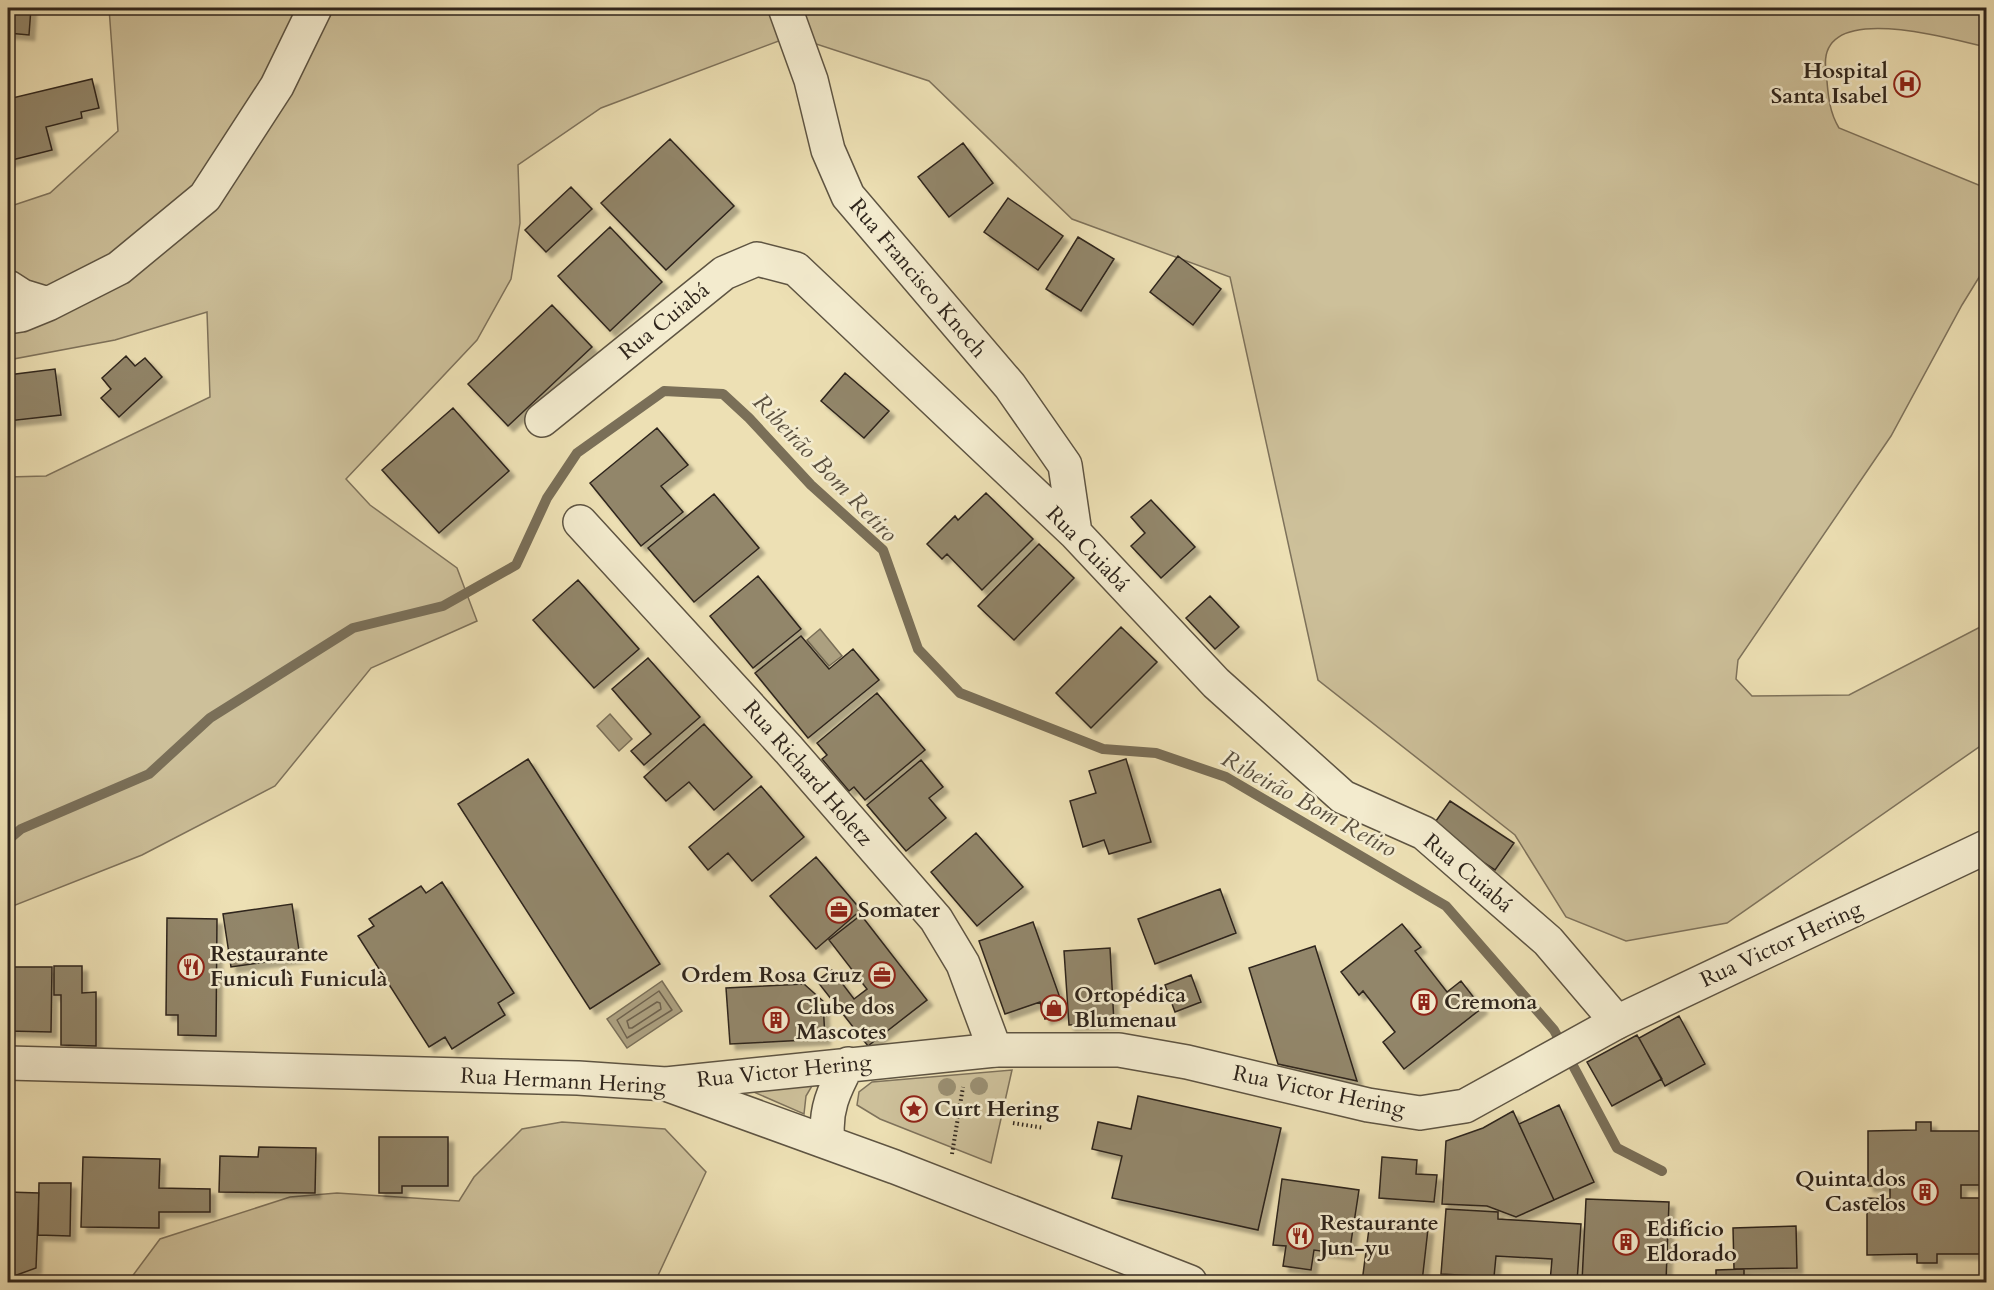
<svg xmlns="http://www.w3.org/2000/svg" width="1994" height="1290" viewBox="0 0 1994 1290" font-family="Cardo,serif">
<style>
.green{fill:#cdc09a;stroke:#7e725b;stroke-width:1.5}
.water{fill:#aca080;stroke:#7a6f58;stroke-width:1.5}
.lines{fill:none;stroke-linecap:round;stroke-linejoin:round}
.shore{stroke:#6e624e;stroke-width:1.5}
.stream{stroke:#7a6f58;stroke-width:10}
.building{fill:#92866b;stroke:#2f251c;stroke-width:1.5;filter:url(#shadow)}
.minor-casing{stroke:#5e5442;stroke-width:36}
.tertiary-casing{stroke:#5e5442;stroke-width:36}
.path{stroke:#2f251c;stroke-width:4;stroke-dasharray:1.5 3;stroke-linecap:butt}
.minor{stroke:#f3ebce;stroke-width:33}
.tertiary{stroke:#f3ebce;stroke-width:33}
.tree{fill:#9a8f72}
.labels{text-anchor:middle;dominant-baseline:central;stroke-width:5;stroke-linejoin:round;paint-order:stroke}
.poi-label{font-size:22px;font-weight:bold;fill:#2f251c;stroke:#f3ebce;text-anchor:start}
.street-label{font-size:22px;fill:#2f251c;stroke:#f3ebce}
.water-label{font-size:24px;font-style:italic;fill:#5b503f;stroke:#f3ebce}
</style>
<defs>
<filter id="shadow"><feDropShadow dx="5.5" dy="5.5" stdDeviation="1.5" flood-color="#0004"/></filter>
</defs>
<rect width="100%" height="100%" fill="#ede0b4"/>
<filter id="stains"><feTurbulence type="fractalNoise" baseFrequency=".00333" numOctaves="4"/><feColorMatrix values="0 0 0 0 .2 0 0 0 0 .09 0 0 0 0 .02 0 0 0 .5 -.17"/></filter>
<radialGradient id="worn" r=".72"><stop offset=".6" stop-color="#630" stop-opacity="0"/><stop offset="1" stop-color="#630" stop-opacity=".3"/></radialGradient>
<path class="green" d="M109,8H1986V47C1946,38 1816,0 1826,70C1828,91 1828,110 1839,128L1986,188V266L1962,305L1891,436L1738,660L1736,679L1752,696L1849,695L1986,624V742L1727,923L1626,941L1566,917L1515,835L1318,680L1230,277L1072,219L929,81L792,36L601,108L518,165L520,223L511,279L477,340L346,479L370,505L457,568L477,621L371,668L275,786L142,855L8,908V477L46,476L210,397L207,312L115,340L8,360V207L50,193L118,131Z
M1012,1070L991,1163L880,1119L857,1105L859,1092L872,1082Z
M816,1079L806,1096L804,1114L740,1086Z
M562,1122L665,1129L706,1172L655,1282H128L160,1239L290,1197L337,1193L459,1201L474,1177L522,1129Z"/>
<path class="water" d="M820,629L842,656L829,666L807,640Z
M610,714L632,739L619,751L597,726Z
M662,981L682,1011L627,1048L607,1019Z"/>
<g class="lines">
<path class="shore" d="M659,991L672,1010L627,1038L617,1020Z
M657,1002L660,1003L661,1009L632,1028H629L627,1021Z"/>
<path class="stream" d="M8,840L21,829L149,774L210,718L353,628L443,606L516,565L547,498L577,453L664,391L723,394L749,418L811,485L883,550L918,649L960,693L1103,749L1156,753L1226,777L1446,906L1554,1030L1617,1148L1662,1171"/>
</g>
<path class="building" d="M8,8H31L29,35L8,33Z
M92,79L99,108L81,112L82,118L46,127L52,150L8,161V99Z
M670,139L734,206L666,270L601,203Z
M963,143L993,183L949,217L918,177Z
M571,187L592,209L546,252L525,230Z
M1008,198L1063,236L1038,270L984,232Z
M610,227L662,282L610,331L558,276Z
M1078,237L1114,259L1081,311L1046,289Z
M1178,256L1221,289L1193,325L1150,292Z
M552,305L592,347L508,426L468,384Z
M126,356L135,366L145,358L162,377L119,417L101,398L111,389L102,378Z
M55,369L61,415L8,421V375Z
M845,373L889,411L864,438L821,401Z
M453,408L509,471L439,533L382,470Z
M657,428L688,465L661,486L683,512L641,546L590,483Z
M986,493L1033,539L982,590L947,554L942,559L927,544L955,516L958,520Z
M714,494L759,548L694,602L648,548Z
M1151,500L1195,547L1161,578L1131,546L1145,533L1131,517Z
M1039,544L1074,578L1014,640L978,606Z
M758,576L801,629L753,668L710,616Z
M578,580L639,649L594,688L533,620Z
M1210,596L1239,627L1215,649L1186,618Z
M1121,627L1157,662L1091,728L1056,693Z
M801,636L829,669L853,649L879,680L808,738L755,673Z
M648,658L700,717L644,765L631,751L651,734L612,689Z
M877,693L925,750L865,800L854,787L849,791L822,759L827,755L817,743Z
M704,724L752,777L714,810L689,782L666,801L644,777Z
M528,759L660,964L590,1009L458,804Z
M1126,759L1151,842L1109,854L1104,840L1083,847L1070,801L1096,793L1089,771Z
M921,760L943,787L929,798L946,818L906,851L867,805Z
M761,786L804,837L752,881L728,853L708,870L689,847Z
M1450,801L1514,843L1495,870L1431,828Z
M976,833L1023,887L977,926L931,872Z
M816,857L861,910L816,949L770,896Z
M442,882L514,993L498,1003L505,1015L452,1049L445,1037L429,1047L358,936L374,926L369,919L421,886L426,893Z
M1220,889L1236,933L1155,964L1138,919Z
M292,904L300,957L231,967L223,914Z
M861,915L927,1000L868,1046L817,981L832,970L854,999L867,989L829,940Z
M167,918L217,919L216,1036L178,1035V1015H166Z
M1033,922L1065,1012L1045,1019L1040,1002L1005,1014L979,941Z
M1402,924L1421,947L1415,951L1447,992L1461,981L1482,1008L1404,1069L1383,1042L1395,1032L1363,991L1359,995L1341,972Z
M1315,946L1357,1081L1278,1064L1249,968Z
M1110,948L1114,1023L1069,1025L1064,951Z
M54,966H82V993L96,992V1046L61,1045V995H54Z
M8,967H52L51,1032L8,1031Z
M1191,975L1201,1002L1175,1012L1165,985Z
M804,984L823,1001L825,1039L730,1044L726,988Z
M1679,1016L1705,1064L1665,1086L1639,1038Z
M1637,1035L1662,1079L1612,1106L1587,1062Z
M1138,1096L1281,1128L1258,1230L1112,1198L1122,1156L1092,1149L1098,1122L1131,1129Z
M1559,1105L1594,1182L1554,1200L1519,1124Z
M1513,1111L1554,1200L1516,1217L1487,1206L1442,1204L1446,1141L1483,1128Z
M1916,1122H1931V1131H1985V1185H1961V1198H1984V1254H1937V1263H1917V1254L1867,1255V1198L1890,1199V1186H1868V1131L1916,1130Z
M379,1137H448V1186H402V1193H379Z
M259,1147L316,1148L315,1193L219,1192L220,1156L258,1157Z
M83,1157L160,1159L159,1188L210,1189V1212H159V1228L81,1227Z
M1382,1157L1417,1160L1416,1174L1437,1175L1434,1202L1379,1198Z
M1282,1179L1359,1190L1349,1255L1314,1250L1311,1270L1283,1266L1286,1246L1273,1245Z
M39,1183H71L70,1236L38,1235Z
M8,1192L39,1193L36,1268L14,1276L8,1277Z
M1586,1199L1669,1202L1666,1282H1582Z
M1446,1209L1498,1212V1219L1581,1224L1577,1282H1550L1552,1259L1496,1256L1494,1277L1441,1274Z
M1370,1221L1428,1229L1422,1282H1362Z
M1796,1226L1797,1268L1734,1269L1733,1228Z
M1744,1269V1281L1769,1282H1716V1270Z"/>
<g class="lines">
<g class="minor-casing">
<path id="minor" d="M785,8L811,80L828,150L848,196L1010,386L1065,465L1075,533
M8,287L22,296L48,304
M8,317L21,315L48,304L119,268L205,197L277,86L315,8
M542,420L724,273L757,259L796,269L1075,533L1216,683L1343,797L1424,833L1548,941L1617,1022
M580,522L789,750L936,919L963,964L995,1050"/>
</g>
<g class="tertiary-casing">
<path id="tertiary" d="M8,1063L578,1078L666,1084L895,1167L1190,1282
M666,1084L995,1050H1119L1187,1062L1368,1105L1420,1113L1465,1106L1617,1022L1986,847
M828,1141C824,1111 834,1090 848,1064"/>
</g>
<path class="path" d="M1013,1123L1044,1128
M952,1154L963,1087"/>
<use href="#minor" class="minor"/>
<use href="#tertiary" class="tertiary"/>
</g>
<g class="tree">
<circle cx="979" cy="1086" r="9"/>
<circle cx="947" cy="1087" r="9"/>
</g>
<defs>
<g id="hospital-ring" transform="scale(1.35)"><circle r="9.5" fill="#f3ebce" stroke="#8f2418" stroke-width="1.5"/><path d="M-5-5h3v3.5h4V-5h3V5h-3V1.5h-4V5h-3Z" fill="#8f2418"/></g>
<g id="office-ring" transform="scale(1.35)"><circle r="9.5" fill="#f3ebce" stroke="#8f2418" stroke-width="1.5"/><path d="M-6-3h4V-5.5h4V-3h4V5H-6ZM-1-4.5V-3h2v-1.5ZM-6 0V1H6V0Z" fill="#8f2418"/></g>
<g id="restaurant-ring" transform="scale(1.35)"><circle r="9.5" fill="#f3ebce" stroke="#8f2418" stroke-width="1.5"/><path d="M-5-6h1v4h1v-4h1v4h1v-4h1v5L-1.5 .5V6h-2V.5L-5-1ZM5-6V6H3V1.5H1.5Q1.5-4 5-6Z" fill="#8f2418"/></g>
<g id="building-ring" transform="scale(1.35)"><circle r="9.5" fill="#f3ebce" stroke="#8f2418" stroke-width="1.5"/><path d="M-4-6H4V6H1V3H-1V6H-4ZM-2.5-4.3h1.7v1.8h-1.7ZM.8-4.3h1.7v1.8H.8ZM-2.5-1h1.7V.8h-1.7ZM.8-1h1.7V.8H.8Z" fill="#8f2418"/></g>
<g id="shop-ring" transform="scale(1.35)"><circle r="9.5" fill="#f3ebce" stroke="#8f2418" stroke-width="1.5"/><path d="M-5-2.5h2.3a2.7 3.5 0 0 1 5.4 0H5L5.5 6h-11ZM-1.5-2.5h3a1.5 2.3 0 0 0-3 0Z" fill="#8f2418"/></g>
<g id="sight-ring" transform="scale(1.35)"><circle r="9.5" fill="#f3ebce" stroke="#8f2418" stroke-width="1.5"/><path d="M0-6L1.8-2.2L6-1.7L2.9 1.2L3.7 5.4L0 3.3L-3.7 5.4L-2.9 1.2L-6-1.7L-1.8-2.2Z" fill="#8f2418"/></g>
</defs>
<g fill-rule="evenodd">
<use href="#hospital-ring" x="1907" y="84"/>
<use href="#office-ring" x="839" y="910"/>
<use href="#restaurant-ring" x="191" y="967"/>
<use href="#office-ring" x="882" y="975"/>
<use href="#building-ring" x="1424" y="1002"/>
<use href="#shop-ring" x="1054" y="1008"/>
<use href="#building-ring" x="776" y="1020"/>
<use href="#sight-ring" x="914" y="1109"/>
<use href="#building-ring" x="1925" y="1192"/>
<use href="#restaurant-ring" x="1300" y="1236"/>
<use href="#building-ring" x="1626" y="1242"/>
</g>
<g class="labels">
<g class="poi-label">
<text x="1888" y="71" text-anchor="end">Hospital<tspan x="1888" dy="25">Santa Isabel</tspan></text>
<text x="858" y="910">Somater</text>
<text x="210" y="954">Restaurante<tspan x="210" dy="25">Funiculì Funiculà</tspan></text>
<text x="862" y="975" text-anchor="end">Ordem Rosa Cruz</text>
<text x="1074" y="995">Ortopédica<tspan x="1074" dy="25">Blumenau</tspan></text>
<text x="1444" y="1002">Cremona</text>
<text x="796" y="1007">Clube dos<tspan x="796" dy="25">Mascotes</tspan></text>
<text x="934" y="1109">Curt Hering</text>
<text x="1906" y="1179" text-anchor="end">Quinta dos<tspan x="1906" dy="25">Castelos</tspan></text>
<text x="1320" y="1223">Restaurante<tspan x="1320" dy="25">Jun-yu</tspan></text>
<text x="1646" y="1229">Edifício<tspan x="1646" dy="25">Eldorado</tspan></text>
</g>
<g class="street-label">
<text transform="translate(918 278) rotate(50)">Rua Francisco Knoch</text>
<text transform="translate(664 321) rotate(-39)">Rua Cuiabá</text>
<text transform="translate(1088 549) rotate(46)">Rua Cuiabá</text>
<text transform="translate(808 773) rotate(49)">Rua Richard Holetz</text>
<text transform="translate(1468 873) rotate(40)">Rua Cuiabá</text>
<text transform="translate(1781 944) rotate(-25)">Rua Victor Hering</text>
<text transform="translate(784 1071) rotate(-6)">Rua Victor Hering</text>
<text transform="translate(563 1081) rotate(3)">Rua Hermann Hering</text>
<text transform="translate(1319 1091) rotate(12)">Rua Victor Hering</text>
</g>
<g class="water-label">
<text transform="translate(825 468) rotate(46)">Ribeirão Bom Retiro</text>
<text transform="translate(1309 804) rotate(29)">Ribeirão Bom Retiro</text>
</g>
</g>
<rect width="1994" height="1290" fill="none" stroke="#ede0b4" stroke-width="30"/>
<rect x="9" y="9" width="1976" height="1272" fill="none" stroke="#2f251c" stroke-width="3"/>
<rect x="15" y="15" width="1964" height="1260" fill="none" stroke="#2f251c" stroke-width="1.5"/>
<rect width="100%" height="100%" filter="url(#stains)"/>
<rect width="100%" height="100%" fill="url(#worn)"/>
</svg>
